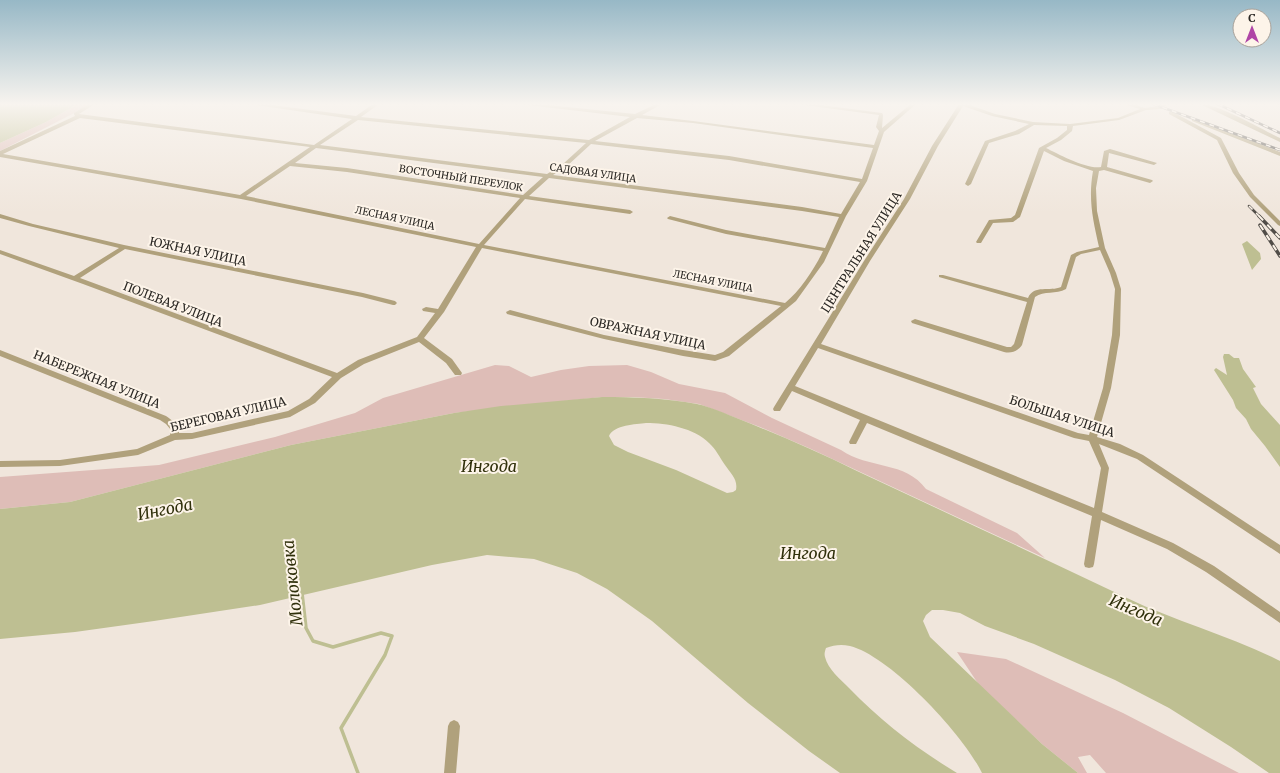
<svg xmlns="http://www.w3.org/2000/svg" width="1280" height="773" viewBox="0 0 1280 773" font-family="Merriweather,serif">
<style>
.green{fill:#debdb7}
.water{fill:#bebf92;fill-rule:evenodd}
.lines{fill:none;stroke-linecap:round;stroke-linejoin:round}
.stream{stroke:#bebf92;stroke-width:3.5}
.minor{fill:#b0a17c;fill-rule:evenodd}
.rail-far1-casing{stroke:#514d48;stroke-width:2.5}
.rail-casing{stroke:#514d48;stroke-width:3.5}
.rail-far1{stroke:#fdf4e9;stroke-width:1.5;stroke-dasharray:5;stroke-linecap:butt}
.rail{stroke:#fdf4e9;stroke-width:2;stroke-dasharray:6;stroke-linecap:butt}
.labels{text-anchor:middle;dominant-baseline:central;stroke-width:4;stroke-linejoin:round;paint-order:stroke}
.far-street-label{font-size:10px;fill:#2a2723;stroke:#fdf4e9}
.street-label{font-size:12px;fill:#2a2723;stroke:#fdf4e9}
.near-water-label{font-size:16px;font-style:italic;fill:#30300b;stroke:#fdf4e9}
</style>
<rect width="100%" height="100%" fill="#f0e6dc"/>
<path class="green" d="M78,104H92L0,151V143L46,122Z
M495,365L509,366L531,377L561,370L589,366L627,365L651,372L679,384L725,393L772,418L841,450C868,469 906,461 926,489L1017,533L1045,558L811,449L760,427L699,404L664,399L632,397H602L454,413L291,445L70,502L0,509V477L159,465L275,437L355,413L383,398Z
M957,652L1006,659L1123,713L1239,773H1106L1090,755L1078,757L1087,773H1078L1042,744L979,685Z"/>
<path class="water" d="M0,104H78L46,122L0,143Z
M1247,241L1260,253L1261,259L1252,270L1242,244Z
M1224,354H1229L1234,358H1239L1243,369L1256,387L1253,388L1261,404L1280,425V467L1265,446L1251,429L1246,419L1236,408L1233,400L1214,370L1216,368L1227,375L1223,357Z
M602,397C634,397 666,398 697,404C711,407 726,414 739,419C779,435 818,452 857,471C947,513 1037,555 1127,598C1177,622 1231,636 1280,661V773H1269L1231,747L1169,708L1115,680L1034,644L985,626L960,613L943,610H932L926,615L923,621L930,637L1042,744L1078,773H982C964,735 890,656 850,646C841,644 834,645 826,648C825,651 824,654 825,657C828,669 840,679 849,688C881,721 917,749 957,773H840L809,751L748,703L652,621L607,589L577,573L534,559L487,555L432,565L260,605L154,621L75,632L0,639V509L70,502L291,445L454,413L501,406ZM646,423C667,423 694,428 709,443C716,449 720,458 725,465C731,474 738,479 736,490L733,492L727,493L676,470L628,452L614,445L609,436C614,425 636,424 646,423Z"/>
<g class="lines">
<path class="stream" d="M302,593L306,628L313,641L333,647L381,633L392,636L385,655L341,728L358,773"/>
<path class="minor" d="M89,104H95L79,114L314,145L352,119L249,104H265L356,116L373,104H379L361,117L589,140L630,117L519,104H538L635,114L656,104H662L642,115L693,121L874,145L879,131L876,127L879,115L797,104H813L882,113L883,115L882,128L911,104H916L884,132L867,181L846,216L824,262L796,301L729,356L715,361L683,356L604,339L507,314L506,312L510,310L604,335L683,350L715,355L723,352L781,306L482,248L444,312L424,338L452,359L462,373L461,375H455L446,363L419,342L364,364L341,378L315,403L290,417L192,439L175,440L138,455L60,466L0,467V461L60,460L137,449L170,435L171,430L166,424L160,420L0,356V350L166,416C172,420 180,426 179,433H192L288,411L309,399L332,377L83,284L0,254V250L74,276L119,248L29,226L0,218V214L33,224L124,245L363,293L395,301L397,303L395,305H393L362,297L125,249L80,278L337,373L358,360L417,337L435,313L423,311L422,309L426,307L438,309L476,247L241,199L0,157V151L75,116L74,114V113ZM80,118L310,147L240,195L3,154ZM637,118L693,123L873,148L862,179L729,156L595,141ZM358,120L586,143L563,164L547,174L320,145ZM591,144L729,160L860,182L841,214L802,207L553,175L567,166ZM316,148L543,177L523,195L347,168L295,163ZM290,166L347,172L520,198L479,244L246,196ZM549,178L802,211L839,217L825,248L726,230L670,216L667,218L668,219L726,234L823,251C815,268 800,291 785,303L484,245L525,199L630,214L633,212L630,210L529,196Z
M959,104H967L995,114L1033,122L1070,124L1118,118L1140,109L1123,104H1132L1145,108L1168,104L1161,109L1146,110L1119,120L1073,126L1072,131L1061,140L1046,148C1058,154 1088,170 1101,167L1104,151L1110,149L1157,163L1154,165L1109,153L1107,167L1152,180L1153,181L1150,183L1104,170L1099,171L1096,188L1097,211L1105,248L1116,273L1121,289L1120,335L1111,388L1097,437L1120,444L1143,455L1280,545V554L1137,459L1099,444L1109,468L1102,512L1173,543L1214,566L1280,612V623L1206,572L1167,549L1101,520L1094,564L1093,567L1089,568L1085,567L1084,564L1092,516L867,423L856,444H850L849,442L860,420L792,391L780,411H774L773,409L774,407L864,261L904,199L932,146ZM963,106L992,116L1029,124L1015,131L985,141L965,184L968,186L971,184L989,143L1019,134L1034,125L1067,126V130L1057,138L1039,148L1015,215L1011,218L989,220L976,242L977,243H981L993,223L1013,222L1020,217L1044,151L1064,161L1093,171C1088,199 1093,220 1099,247L1077,252L1071,255L1061,287C1050,292 1034,284 1028,298L943,275H939V277L1027,302L1014,344L1011,347H1007L915,319L911,321L912,323L1004,352C1011,354 1018,351 1022,345L1035,297C1044,290 1056,295 1066,289L1076,257L1081,254L1100,250L1110,273L1115,289L1112,335L1103,388L1089,435L1078,433L821,344L870,261L910,199L938,146ZM818,348L1074,438L1089,441L1101,468L1094,508L795,386Z
M1200,104C1219,104 1261,129 1280,138V142Z
M1169,112H1173L1221,138L1239,173L1254,195L1280,221V226L1278,225L1250,197L1233,173L1217,140L1169,114Z
M1192,119H1196L1280,152V156L1192,121Z
M454,720L458,722L460,726L456,773H444L448,726L450,722Z"/>
<g class="rail-far1-casing">
<path id="rail-far1" d="M1153,104L1280,150
M1218,104L1280,133
M1249,206L1260,217"/>
</g>
<g class="rail-casing">
<path id="rail" d="M1259,216L1280,238
M1260,225L1280,256"/>
</g>
<use href="#rail-far1" class="rail-far1"/>
<use href="#rail" class="rail"/>
</g>
<linearGradient id="sky" x2="0" y2="1"><stop stop-color="#97b8c6"/><stop offset="0.49" stop-color="#f8f4ef"/><stop offset="1" stop-color="#f8f4ef" stop-opacity="0"/></linearGradient>
<rect width="1280" height="213" fill="url(#sky)"/>
<g class="labels">
<g class="far-street-label">
<text transform="translate(593 173) rotate(8)">САДОВАЯ УЛИЦА</text>
<text transform="translate(461 178) rotate(9)">ВОСТОЧНЫЙ ПЕРЕУЛОК</text>
<text transform="translate(395 218) rotate(12)">ЛЕСНАЯ УЛИЦА</text>
<text transform="translate(713 281) rotate(11)">ЛЕСНАЯ УЛИЦА</text>
</g>
<g class="street-label">
<text transform="translate(198 251) rotate(12)">ЮЖНАЯ УЛИЦА</text>
<text transform="translate(861 252) rotate(-58)">ЦЕНТРАЛЬНАЯ УЛИЦА</text>
<text transform="translate(173 304) rotate(21)">ПОЛЕВАЯ УЛИЦА</text>
<text transform="translate(648 333) rotate(12)">ОВРАЖНАЯ УЛИЦА</text>
<text transform="translate(97 379) rotate(22)">НАБЕРЕЖНАЯ УЛИЦА</text>
<text transform="translate(228 414) rotate(-13)">БЕРЕГОВАЯ УЛИЦА</text>
<text transform="translate(1062 416) rotate(18)">БОЛЬШАЯ УЛИЦА</text>
</g>
<g class="near-water-label">
<text x="489" y="466">Ингода</text>
<text transform="translate(165 509) rotate(-11)">Ингода</text>
<text x="808" y="553">Ингода</text>
<text transform="translate(292 583) rotate(-96)">Молоковка</text>
<text transform="translate(1136 610) rotate(23)">Ингода</text>
</g>
</g>
<g transform="translate(1252 28)"><circle r="19" fill="#fdf4e9" stroke="#a9a29a"/>
<path d="M0-3L7 15L0 10L-7 15Z" fill="#af45a6"/>
<text y="-6" font-size="11" font-weight="bold" text-anchor="middle" fill="#2a2723">С</text>
</g>
</svg>
